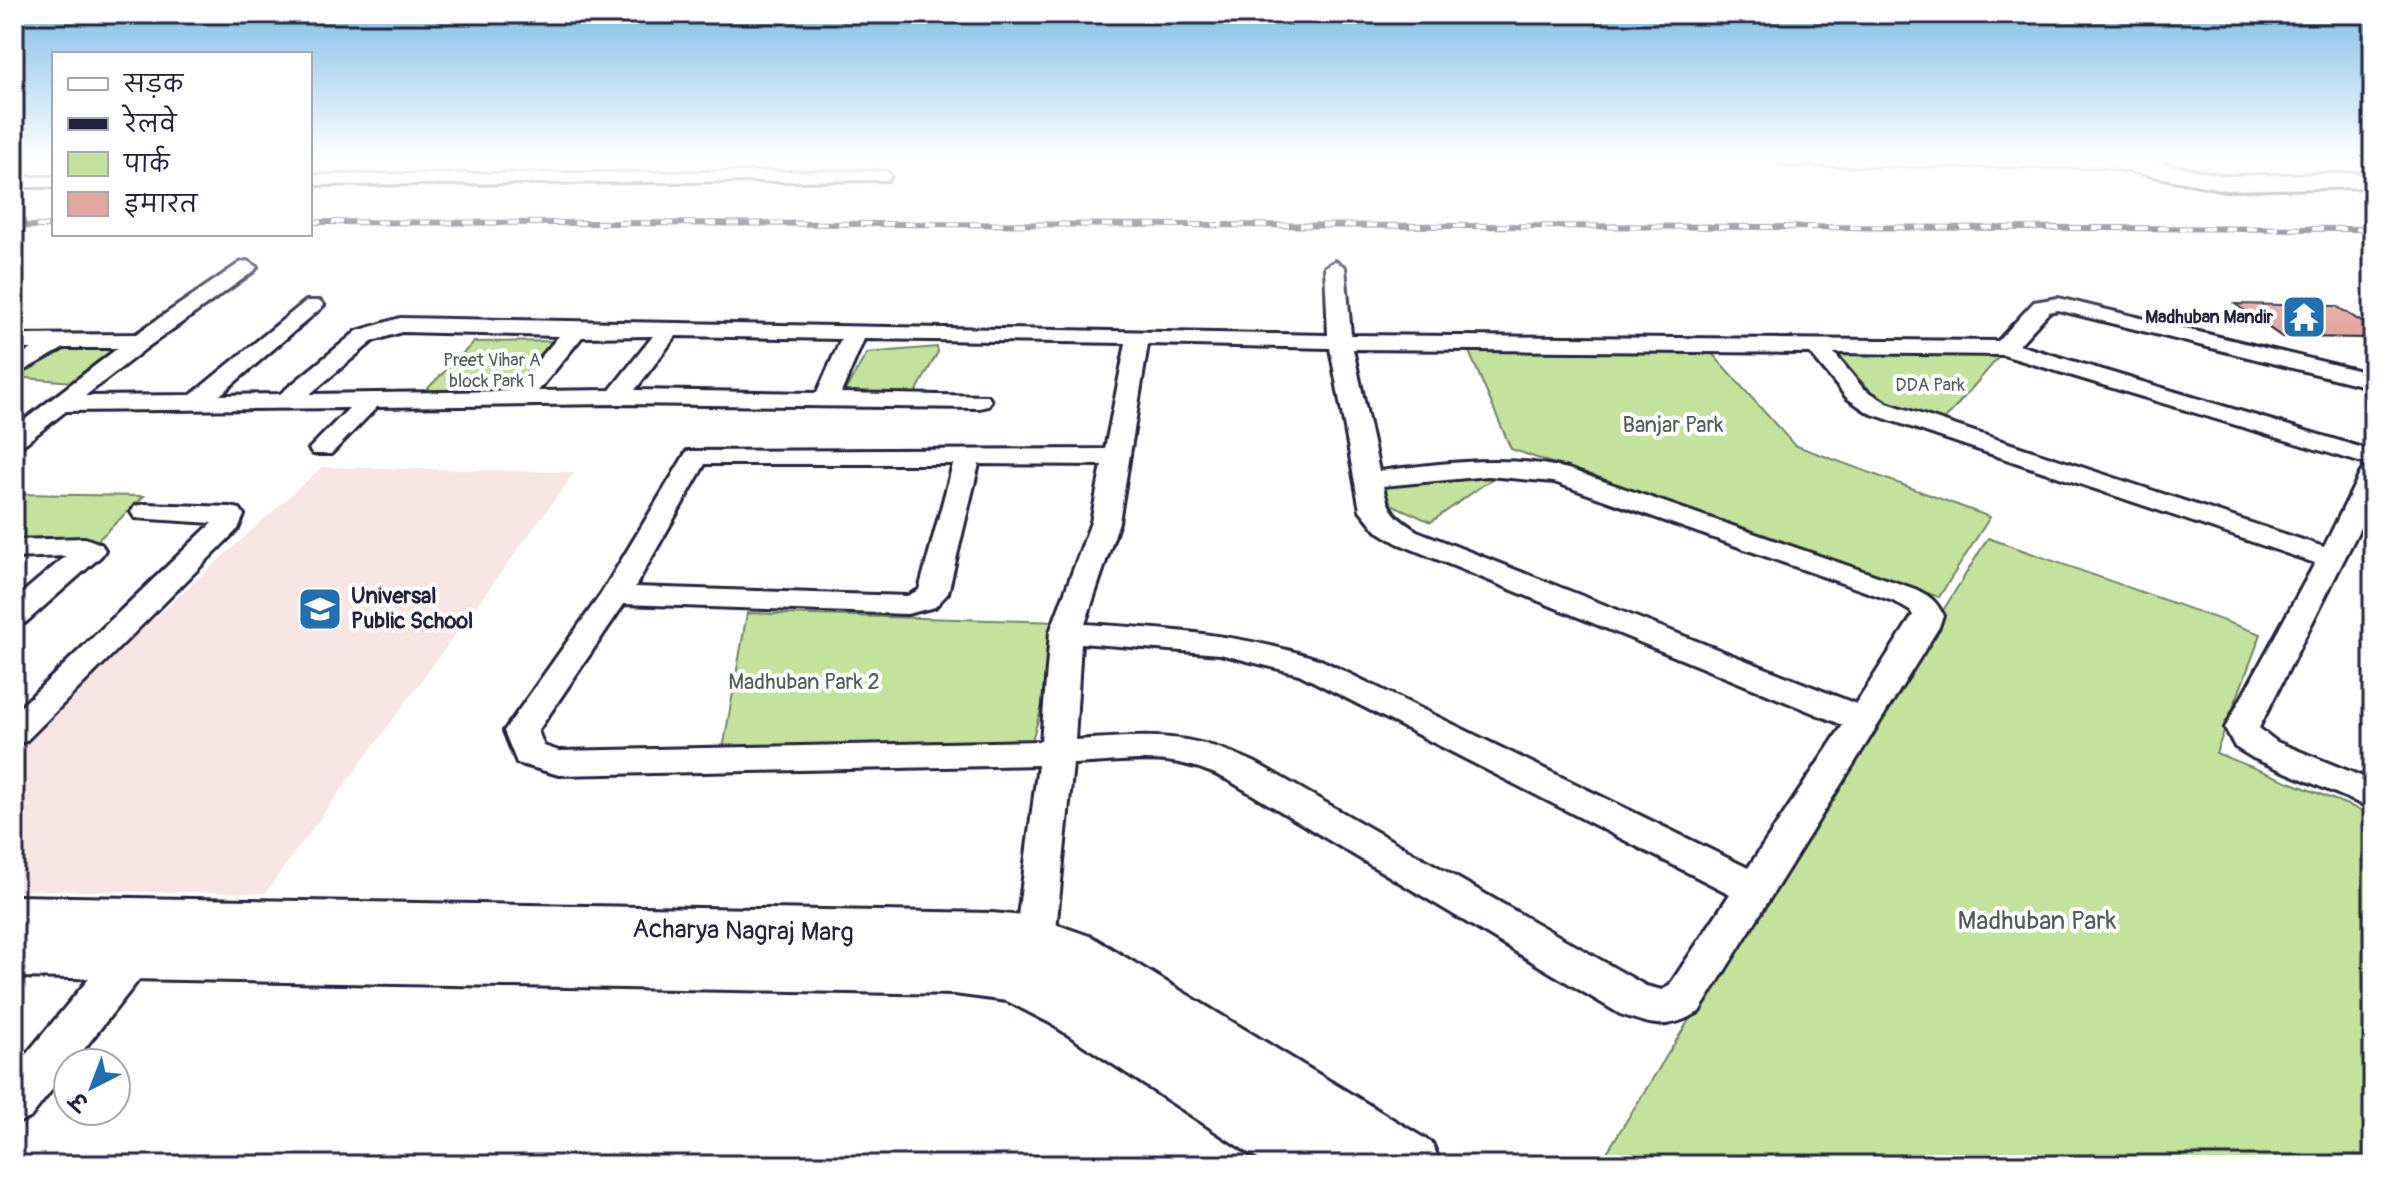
<svg xmlns="http://www.w3.org/2000/svg" width="2387" height="1179" viewBox="0 0 2387 1179" font-family="Pangolin,'Playpen Sans Deva',sans-serif">
<style>
.built{fill:#f6e5e2}
.green{fill:#c3e29b;stroke:#72826b;stroke-width:2}
.building{fill:#e2a89f;stroke:#22223b;stroke-width:2}
.lines{fill:none;stroke-linecap:round;stroke-linejoin:round}
.street-casing{stroke:#22223b;stroke-width:6}
.secondary-casing{stroke:#22223b;stroke-width:6}
.street{fill:#fff;fill-rule:evenodd}
.secondary{fill:#fff;fill-rule:evenodd}
.rail-casing{stroke:#22223b;stroke-width:6}
.rail{stroke:#fff;stroke-width:4;stroke-dasharray:11;stroke-linecap:butt}
.labels{text-anchor:middle;dominant-baseline:central;stroke-width:8;stroke-linejoin:round;paint-order:stroke}
.far-poi-label{font-size:18px;font-weight:bold;fill:#22223b;stroke:#fff;text-anchor:end}
.far-park-label{font-size:18px;fill:#525c58;stroke:#fff}
.park-label{font-size:22px;fill:#525c58;stroke:#fff}
.poi-label{font-size:22px;font-weight:bold;fill:#22223b;stroke:#fff;text-anchor:start}
.near-park-label{font-size:26px;fill:#525c58;stroke:#fff}
.near-street-label{font-size:26px;fill:#22223b;stroke:#fff}
</style>
<rect width="100%" height="100%" fill="#fff"/>
<filter id="ink" filterUnits="userSpaceOnUse"><feTurbulence type="fractalNoise" baseFrequency=".0125" numOctaves="2"/><feDisplacementMap in="SourceGraphic" scale="16" xChannelSelector="R" yChannelSelector="G"/><feConvolveMatrix kernelMatrix="1 2 1 2 8 2 1 2 1" color-interpolation-filters="sRGB"/></filter>
<g filter="url(#ink)">
<path class="built" d="M322,467L575,472L265,893L14,890V745Z"/>
<path class="green" d="M563,341L514,399L415,401L474,342Z
M937,347L938,352L915,394H843L867,353Z
M1467,347L1709,350L1794,445L1990,517L1939,597L1511,449Z
M123,348L73,382L14,377V350Z
M1830,350L2004,351L1941,424L1886,406Z
M1507,468L1431,522L1366,493L1382,486Z
M14,494L144,496L97,541L14,543Z
M1988,538L2261,634L2216,753L2373,815V1104L2364,1165H1599Z
M747,613L1063,622L1051,676L1030,747L723,749Z"/>
<path class="building" d="M2235,304L2336,306L2373,329V338L2282,337Z"/>
<g class="lines">
<g class="street-casing">
<path id="street" d="M1778,160H2121L2122,162L2114,167L1786,165Z
M882,171L888,172L891,176L888,180L310,185V175Z
M14,177H54V187H14Z
M247,261L257,267L254,271L149,346L85,396L191,395L306,301H320L324,305L320,309L220,395L280,394L357,331L400,318L1328,335L1325,267L1335,261L1345,267L1351,335L1998,341L2034,302L2058,298L2373,374V388L2058,310L2049,312L2019,345L2373,451V502L2259,728L2277,742L2373,781V809L2253,758L2235,747L2225,728L2315,563L1869,413L1847,398L1810,353L1353,349L1379,471C1442,463 1506,454 1568,469L1915,589C1929,596 1936,600 1943,615L1939,627L1699,1012C1666,1030 1655,1026 1620,1014L1230,781C1171,751 1137,761 1073,764L1055,940L1041,969L1026,974L1011,969L1005,957L1015,939L1038,765L559,775L517,763L504,731L601,594L687,451L1105,449L1126,343L864,339L841,393L988,396L991,401L988,406L979,408L617,404L377,407L331,454H313L309,449L349,408L66,411L23,445L14,448V428L118,348H64L14,376V359L32,349H14V335L136,334L240,263ZM402,332L559,336L512,391L310,394L373,341ZM653,336L610,390L538,391L582,337ZM676,336L841,339L817,393L635,390ZM1148,344L1330,348L1360,510L1377,531L1397,543L1843,725L1748,868L1321,660C1244,634 1166,629 1085,624L1119,522ZM1834,353L2003,355L2372,466L2364,468L2360,474L2324,547L1887,403L1863,388ZM705,464H953L919,590L907,596L635,587ZM979,464L1102,465L1091,522L1050,632L1041,741L559,751L544,746L538,731L624,604L907,614L935,607L948,593ZM1488,476L1554,482L1893,601L1910,611L1913,615L1856,704L1417,531C1396,518 1388,511 1383,486ZM1081,643L1220,654L1299,674L1730,894L1669,986L1662,990L1646,986L1256,763C1185,730 1150,736 1075,740Z
M145,504L230,507L240,509L244,515L238,529L26,741L14,745V713L212,523L135,518L131,512L135,506Z
M85,538L101,544L105,550L101,556L25,623L14,625V600L66,556L14,558V540Z
M141,930L156,934L162,946L156,958L73,1063H68V1069L30,1118L14,1124V1069L126,934Z"/>
</g>
<g class="secondary-casing">
<path id="secondary" d="M2096,160H2145L2225,176L2373,173V187L2225,190L2107,167Z
M14,896L992,913L1035,917L1092,937L1432,1143L1441,1165H1267L1050,1023L1007,1001L954,994L14,977Z"/>
</g>
<use href="#street" class="street"/>
<use href="#secondary" class="secondary"/>
<g class="rail-casing">
<path id="rail" d="M310,222L2373,229
M14,226H54"/>
</g>
<use href="#rail" class="rail"/>
</g>
</g>
<linearGradient id="sky" x2="0" y2="1"><stop stop-color="#7fbde6"/><stop offset="0.49" stop-color="#fff"/><stop offset="1" stop-color="#fff" stop-opacity="0"/></linearGradient>
<rect width="2387" height="325" fill="url(#sky)"/>
<defs>
<g id="temple-square" transform="scale(2.3)"><rect x="-9" y="-9" width="18" height="18" rx="4" fill="#1f6fb2" stroke="#fff"/><path d="M0-6L5-2H3V0L6.5 2.5H4V6H1.5V3h-3V6H-4V2.5H-6.5L-3 0V-2H-5Z" fill="#fff"/></g>
<g id="school-square" transform="scale(2.3)"><rect x="-9" y="-9" width="18" height="18" rx="4" fill="#1f6fb2" stroke="#fff"/><path d="M0-5L7-2L0 1L-7-2ZM-4 1L0 2.5L4 1V4Q0 6-4 4Z" fill="#fff"/></g>
</defs>
<g fill-rule="evenodd">
<use href="#temple-square" x="2304" y="317"/>
<use href="#school-square" x="320" y="609"/>
</g>
<g class="labels">
<g class="far-poi-label">
<text x="2273" y="317">Madhuban Mandir</text>
</g>
<g class="far-park-label">
<text x="492" y="360">Preet Vihar A<tspan x="492" dy="21">block Park 1</tspan></text>
<text x="1930" y="385">DDA Park</text>
</g>
<g class="park-label">
<text x="1673" y="425">Banjar Park</text>
<text x="804" y="682">Madhuban Park 2</text>
</g>
<g class="poi-label">
<text x="351" y="596">Universal<tspan x="351" dy="25">Public School</tspan></text>
</g>
<g class="near-park-label">
<text x="2037" y="921">Madhuban Park</text>
</g>
<g class="near-street-label">
<text transform="translate(743 931) rotate(1)">Acharya Nagraj Marg</text>
</g>
</g>
<rect width="2387" height="1179" fill="none" stroke="#fff" stroke-width="48"/>
<rect x="24" y="24" width="2339" height="1131" fill="none" stroke="#22223b" stroke-width="3" filter="url(#ink)"/>
<rect x="52" y="52" width="260" height="184" fill="#ffffff" stroke="#a7a7b1" stroke-width="2"/>
<rect x="68" y="78" width="40" height="12" fill="#ffffff" stroke="#a7a7b1" stroke-width="2"/>
<text x="124" y="92" font-size="24" fill="#22223b">सड़क</text>
<rect x="68" y="118" width="40" height="12" fill="#22223b" stroke="#a7a7b1" stroke-width="2"/>
<text x="124" y="132" font-size="24" fill="#22223b">रेलवे</text>
<rect x="68" y="152" width="40" height="24" fill="#c3e29b" stroke="#a7a7b1" stroke-width="2"/>
<text x="124" y="172" font-size="24" fill="#22223b">पार्क</text>
<rect x="68" y="192" width="40" height="24" fill="#e2a89f" stroke="#a7a7b1" stroke-width="2"/>
<text x="124" y="212" font-size="24" fill="#22223b">इमारत</text>
<g transform="translate(92 1087) rotate(222)"><circle r="38" fill="#ffffff" stroke="#a7a7b1" stroke-width="2"/>
<path d="M0-6L14 30L0 20L-14 30Z" fill="#1f6fb2"/>
<text y="-12" font-size="22" font-weight="bold" text-anchor="middle" fill="#22223b">उ</text>
</g>
</svg>
